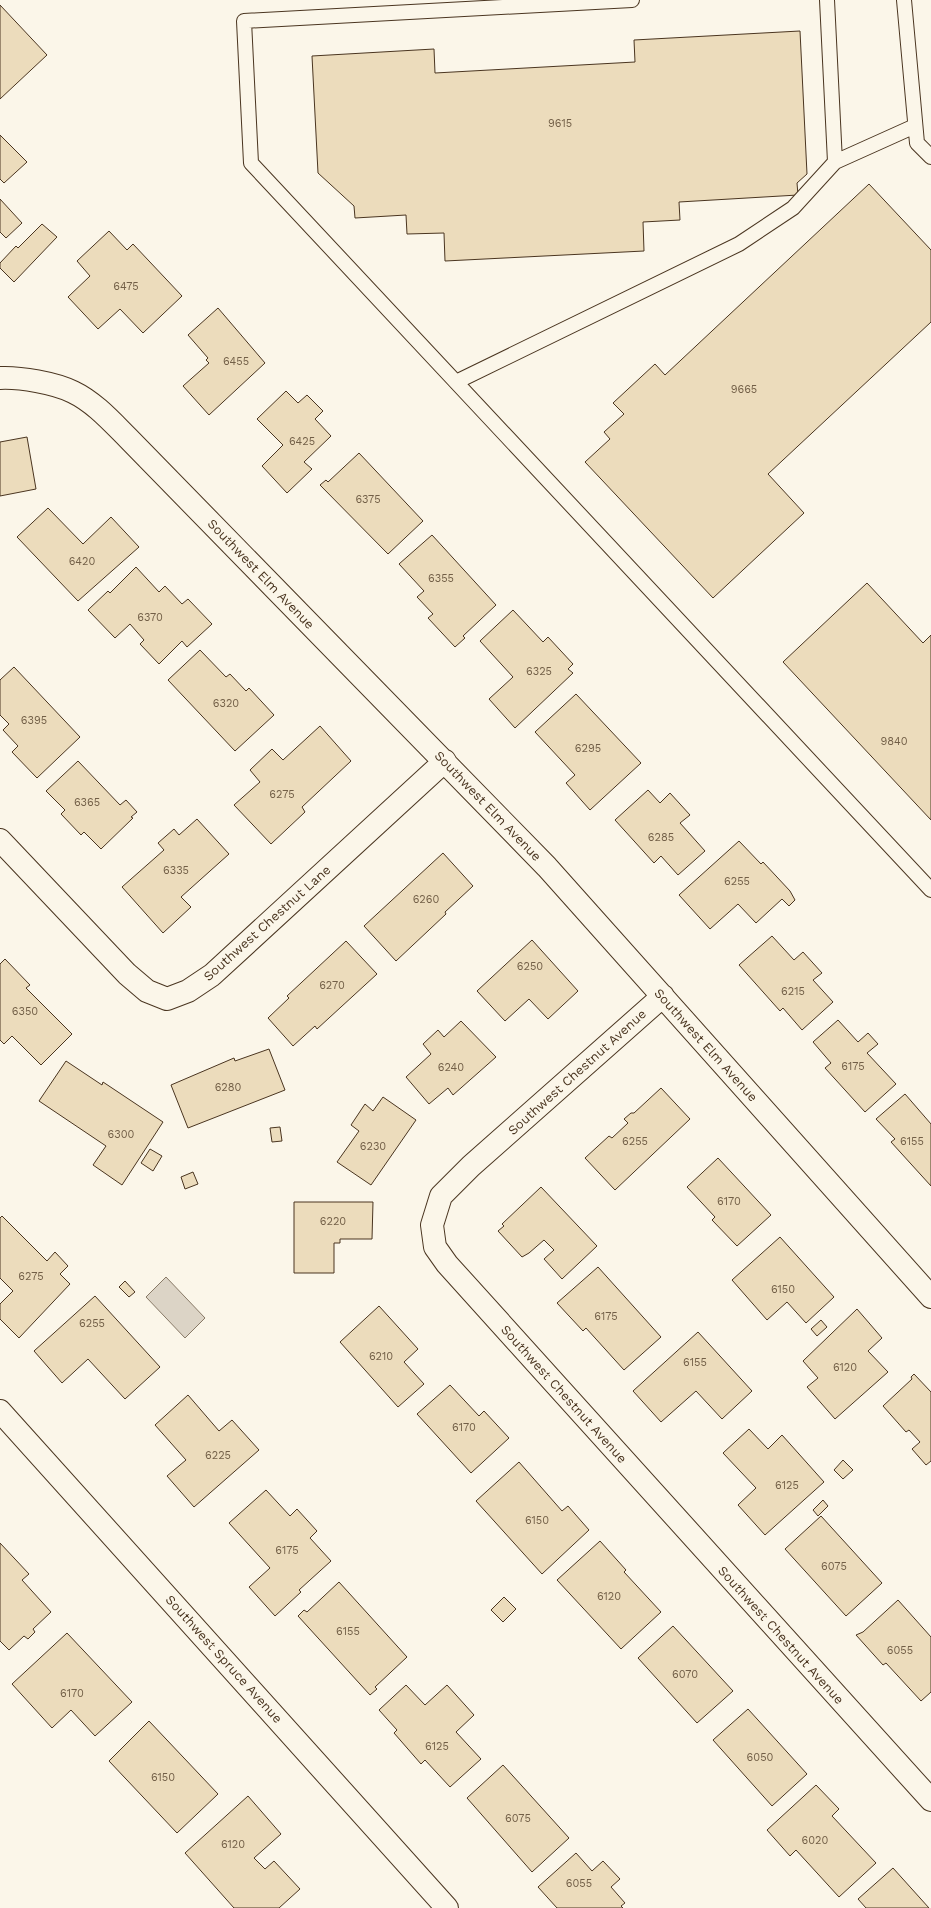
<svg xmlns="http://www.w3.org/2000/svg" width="931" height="1908" viewBox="0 0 931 1908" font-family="'Work Sans',sans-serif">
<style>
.water{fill:#dcd4c6;stroke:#887966}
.building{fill:#ecdcbc;stroke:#4a3520}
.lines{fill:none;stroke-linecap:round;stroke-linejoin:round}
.lane-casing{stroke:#4a3520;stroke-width:16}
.street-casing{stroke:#4a3520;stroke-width:24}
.lane{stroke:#fbf6e9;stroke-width:14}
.street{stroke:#fbf6e9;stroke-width:22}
.labels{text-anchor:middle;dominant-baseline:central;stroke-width:3;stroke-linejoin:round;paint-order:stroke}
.number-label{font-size:11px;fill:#725f47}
.street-label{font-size:13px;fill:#4a3520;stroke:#fbf6e9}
</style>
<rect width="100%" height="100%" fill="#fbf6e9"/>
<path class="water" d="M166,1277L205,1318L185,1338L146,1297Z"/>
<path class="building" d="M0,5L47,55L0,99Z
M800,31L807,174L797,183L798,195L679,202L680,220L643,222L644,251L445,261L444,233L407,234L406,215L355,218L354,206L318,173L312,56L434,49L435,73L635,62L634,40Z
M0,135L27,162L4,183L0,179Z
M869,184L931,250V322L768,474L804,513L713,598L585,462L610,439L604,432L624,414L613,403L655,364L665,375Z
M0,199L22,223L6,238L0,232Z
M42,224L57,237L14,282L0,268V263L16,246L18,248Z
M109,231L127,250L133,244L182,296L143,333L120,309L98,329L68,297L90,276L77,261Z
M218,308L265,363L209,415L183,386L209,363L206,360L208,358L188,335Z
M286,391L298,403L307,395L323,411L315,419L331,436L304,462L312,469L287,493L262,466L283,445L257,419Z
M27,437L36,489L0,496V442Z
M359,453L423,521L388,554L320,485L326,480L328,482Z
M48,508L83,544L111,517L139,547L78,601L17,537Z
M432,535L496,605L463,636L465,638L455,647L428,618L433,614L417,597L424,591L399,564Z
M136,567L159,592L165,586L182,604L188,599L212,624L187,647L182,641L159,664L140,644L144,640L130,624L115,638L88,610L108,591L110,593Z
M867,583L923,643L931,635V820L783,662Z
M513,610L543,642L548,637L573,664L568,669L573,673L515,728L489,699L513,677L480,641Z
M200,650L226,677L230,674L246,691L249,688L274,715L235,751L168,680Z
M14,667L80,737L37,778L12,752L18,746L3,730L9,724L0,715V680Z
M576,694L641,763L590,810L566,783L575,775L535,732Z
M320,726L351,761L302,807L305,812L271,844L234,805L260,782L250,770L272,749L283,760Z
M78,761L120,805L126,800L137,812L131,817L133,818L101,849L84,832L81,835L61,814L65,810L46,791Z
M648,790L660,803L670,793L690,815L680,823L705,851L678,875L661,856L654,863L615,820Z
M197,819L229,854L181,897L191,907L163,933L122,887L164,850L158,843L174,829L179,835Z
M739,841L761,864L763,862L790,891L795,900L789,906L782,899L756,923L738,904L710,929L679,895Z
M443,853L473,886L445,912L446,914L396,961L364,926Z
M772,936L794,960L803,952L822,973L813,980L833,1002L802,1030L783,1008L780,1011L739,965Z
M532,940L578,991L548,1019L529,999L505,1021L477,991Z
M346,941L377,974L317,1029L315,1026L293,1046L268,1018L289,998L287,996Z
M5,959L30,985L26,988L72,1034L41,1065L12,1036L4,1044L0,1040V964Z
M838,1020L858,1042L868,1033L878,1044L867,1053L896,1084L865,1112L825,1068L831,1063L813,1042Z
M461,1021L496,1057L453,1095L448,1088L429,1104L406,1077L431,1054L423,1044L438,1030L444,1037Z
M269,1049L285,1090L188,1128L171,1085L234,1058L235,1061Z
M66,1061L102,1085L103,1082L163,1122L122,1185L93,1165L106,1146L39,1101Z
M661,1088L690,1119L615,1190L585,1158L609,1136L612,1138L628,1123L624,1119L631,1113H634Z
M905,1094L931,1124V1186L891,1142L895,1139L876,1119Z
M383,1097L416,1120L371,1185L337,1162L359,1131L351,1125L365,1104L373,1111Z
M280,1127L282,1141L272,1142L270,1128Z
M150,1149L162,1156L153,1171L141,1163Z
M718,1158L771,1215L737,1246L712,1220L715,1217L687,1187Z
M193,1172L198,1184L185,1189L181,1177Z
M541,1187L597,1246L562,1279L544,1259L554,1250L544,1240L529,1253L522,1257L498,1231L504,1226L502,1224Z
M294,1202H373L372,1239H340V1243H334V1273H294Z
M2,1216L47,1261L55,1252L68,1266L60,1274L70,1284L19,1338L0,1319V1304L13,1291L0,1278V1218Z
M780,1237L834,1297L806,1323L787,1302L767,1320L732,1280Z
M598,1267L661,1337L624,1370L586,1328L583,1331L557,1303Z
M125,1281L135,1292L129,1297L119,1287Z
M95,1296L160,1367L125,1399L88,1359L62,1383L34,1351Z
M379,1306L418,1349L404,1362L424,1384L398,1407L340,1342Z
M857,1309L882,1338L868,1351L888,1372L835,1419L807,1387L818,1378L803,1361Z
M821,1320L827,1327L817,1336L811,1329Z
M698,1332L752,1391L722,1419L696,1391L661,1422L633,1391Z
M914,1374L931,1392V1461L926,1465L912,1449L920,1442L909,1430L906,1432L883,1406L912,1379L911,1377Z
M450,1385L479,1416L484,1411L509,1438L471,1473L417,1414Z
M188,1395L219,1431L232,1420L259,1450L194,1507L167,1476L186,1460L155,1425Z
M749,1429L768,1449L782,1435L824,1482L765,1535L738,1505L756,1488L723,1453Z
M843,1460L853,1470L843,1479L834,1470Z
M519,1462L562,1511L568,1506L589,1530L542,1574L476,1501Z
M266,1490L290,1516L297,1509L317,1531L310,1538L331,1561L299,1590L301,1592L275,1616L249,1587L270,1568L229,1523Z
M823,1500L828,1506L818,1516L813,1510Z
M821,1516L882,1583L846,1616L785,1549Z
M600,1541L626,1570L624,1572L661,1612L621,1649L557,1580Z
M0,1543L29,1574L22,1580L51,1612L33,1629L35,1632L28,1639L24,1636L9,1650L0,1641Z
M339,1582L407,1657L375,1687L377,1689L370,1695L298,1616L304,1610L307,1612Z
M504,1597L516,1609L503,1622L491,1610Z
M898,1600L931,1637V1692L921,1701L886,1663L883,1665L856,1635L863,1632Z
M673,1626L733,1691L697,1723L638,1658Z
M67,1633L132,1702L95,1736L71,1710L52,1728L12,1684Z
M406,1685L425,1705L447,1685L474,1715L456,1732L481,1759L450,1787L425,1760L421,1764L394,1733L397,1730L379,1710Z
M748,1709L807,1774L772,1806L713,1740Z
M149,1721L218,1794L177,1833L109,1761Z
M503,1765L569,1838L532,1872L467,1798Z
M816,1785L839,1809L832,1816L876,1863L839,1897L796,1850L790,1856L767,1830Z
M248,1796L281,1834L254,1858L265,1869L274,1861L300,1889L279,1908H234L185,1853Z
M576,1853L592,1871L603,1861L620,1879L611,1887L625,1903L621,1906L623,1908H557L538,1887Z
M893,1868L929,1908H866L858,1899Z"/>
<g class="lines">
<g class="lane-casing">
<path id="lane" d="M632,0L244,21L251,163L931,890
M827,0L835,162L915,126
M904,0L917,143L931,157
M456,382L739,244L793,208L835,162"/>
</g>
<g class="street-casing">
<path id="street" d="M0,378C20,377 55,383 73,392C94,402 111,421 128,438L547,867L931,1297
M0,840L127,974L147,991L167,999L188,991L212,975L445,761
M663,996L471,1166L441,1196L432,1225L435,1247L447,1264L931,1800
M0,1411L447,1908"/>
</g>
<use href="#lane" class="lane"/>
<use href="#street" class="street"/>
</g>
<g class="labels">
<g class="number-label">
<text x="560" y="123">9615</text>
<text x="126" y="286">6475</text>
<text x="236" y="361">6455</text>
<text x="744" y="389">9665</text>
<text x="302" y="441">6425</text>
<text x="368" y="499">6375</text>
<text x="82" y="561">6420</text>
<text x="441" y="578">6355</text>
<text x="150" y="617">6370</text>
<text x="539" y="671">6325</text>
<text x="226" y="703">6320</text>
<text x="34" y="720">6395</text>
<text x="894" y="741">9840</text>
<text x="588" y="748">6295</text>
<text x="282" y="794">6275</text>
<text x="87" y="802">6365</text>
<text x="661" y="837">6285</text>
<text x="176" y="870">6335</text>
<text x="737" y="881">6255</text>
<text x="426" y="899">6260</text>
<text x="530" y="966">6250</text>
<text x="332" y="985">6270</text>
<text x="793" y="991">6215</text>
<text x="25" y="1011">6350</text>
<text x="853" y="1066">6175</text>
<text x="451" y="1067">6240</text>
<text x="228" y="1087">6280</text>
<text x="121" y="1134">6300</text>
<text x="635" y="1141">6255</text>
<text x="912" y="1141">6155</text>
<text x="373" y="1146">6230</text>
<text x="729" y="1201">6170</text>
<text x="333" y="1221">6220</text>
<text x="31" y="1276">6275</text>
<text x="783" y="1289">6150</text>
<text x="606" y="1316">6175</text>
<text x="92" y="1323">6255</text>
<text x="381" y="1356">6210</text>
<text x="695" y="1362">6155</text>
<text x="845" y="1367">6120</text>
<text x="464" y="1427">6170</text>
<text x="218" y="1455">6225</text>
<text x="787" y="1485">6125</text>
<text x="537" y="1520">6150</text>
<text x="287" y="1550">6175</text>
<text x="834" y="1566">6075</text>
<text x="609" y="1596">6120</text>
<text x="348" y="1631">6155</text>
<text x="900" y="1650">6055</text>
<text x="685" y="1674">6070</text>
<text x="72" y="1693">6170</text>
<text x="437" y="1746">6125</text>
<text x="760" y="1757">6050</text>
<text x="163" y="1777">6150</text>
<text x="518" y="1818">6075</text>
<text x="815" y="1840">6020</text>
<text x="233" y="1844">6120</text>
<text x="579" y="1883">6055</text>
</g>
<g class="street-label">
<text transform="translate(261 574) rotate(46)">Southwest Elm Avenue</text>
<text transform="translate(488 806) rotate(46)">Southwest Elm Avenue</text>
<text transform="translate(267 923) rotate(-42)">Southwest Chestnut Lane</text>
<text transform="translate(706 1045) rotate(48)">Southwest Elm Avenue</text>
<text transform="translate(577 1072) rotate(-42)">Southwest Chestnut Avenue</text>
<text transform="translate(564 1394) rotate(48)">Southwest Chestnut Avenue</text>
<text transform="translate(781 1635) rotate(48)">Southwest Chestnut Avenue</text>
<text transform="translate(224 1659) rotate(48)">Southwest Spruce Avenue</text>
</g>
</g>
</svg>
